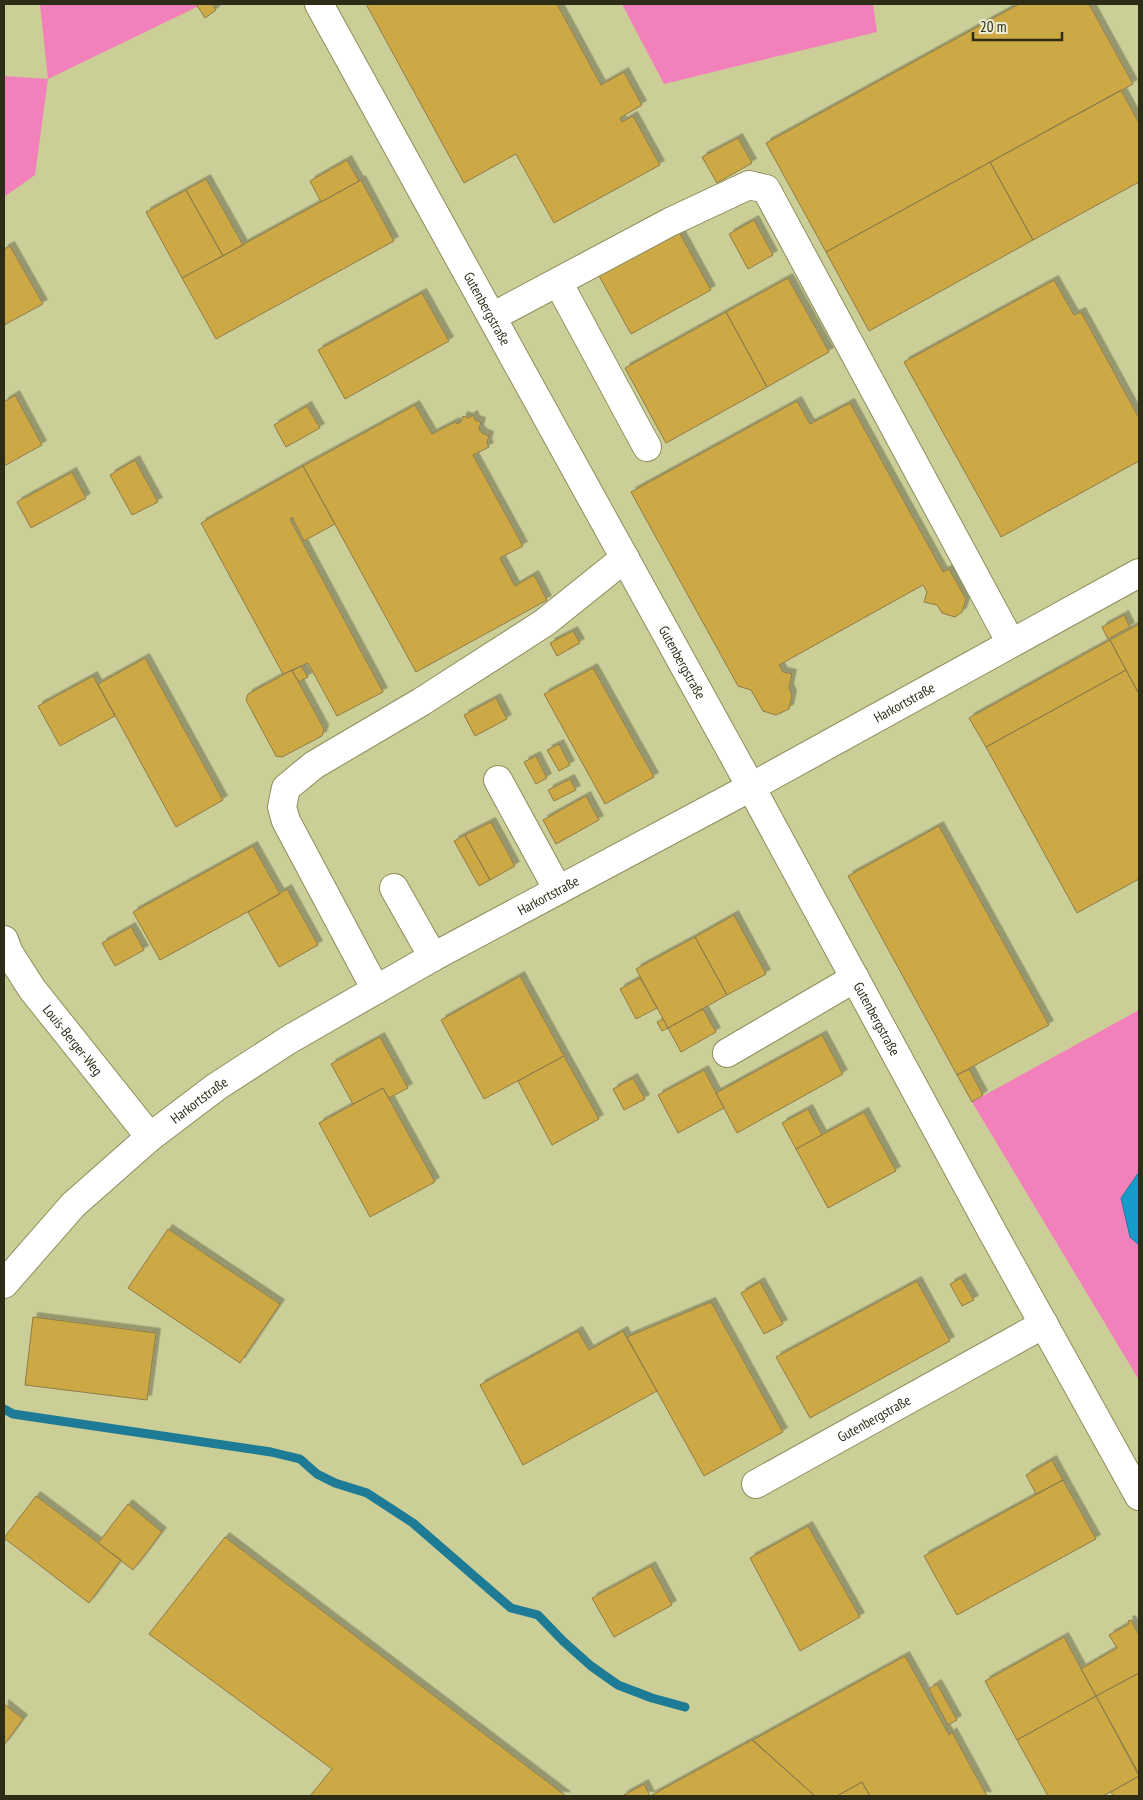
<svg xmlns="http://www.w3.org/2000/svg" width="1143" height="1800" viewBox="0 0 1143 1800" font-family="'PT Sans Narrow',sans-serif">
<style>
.green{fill:#f280ba}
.water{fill:#169ccb;stroke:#1d7b95}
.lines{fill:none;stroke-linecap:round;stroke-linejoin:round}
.stream{stroke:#1d7b95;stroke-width:9}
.building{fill:#cca944;stroke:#8e7b49;filter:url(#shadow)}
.minor-casing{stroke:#8c8d59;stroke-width:30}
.minor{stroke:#fff;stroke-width:28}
.labels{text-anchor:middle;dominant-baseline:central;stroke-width:5;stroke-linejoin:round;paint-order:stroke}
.street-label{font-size:14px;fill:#2d2d17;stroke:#ebecd1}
</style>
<defs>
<filter id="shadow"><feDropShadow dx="4.5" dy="-4.5" stdDeviation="0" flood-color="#0004"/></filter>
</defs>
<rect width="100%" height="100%" fill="#ccce97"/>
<path class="green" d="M40,4H203L48,79L35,175L4,197V76L48,79Z
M622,4H873L877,32L664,84Z
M1139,1010V1380L972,1102Z"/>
<path class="water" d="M1139,1172V1245L1130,1237L1121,1198Z"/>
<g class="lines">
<path class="stream" d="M4,1409L13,1414L271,1452L300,1459L317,1474L335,1483L367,1493L413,1523L511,1608L538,1615L563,1641L591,1666L618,1685L652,1698L685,1707"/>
</g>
<path class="building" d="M196,4H212L216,10L205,18Z
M366,4H557L601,85L624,72L642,105L620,118L622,122L633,116L660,165L554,223L516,154L464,183Z
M1019,4H1089L1133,84L826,252L766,143Z
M1121,90L1139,123V182L1033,240L990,162Z
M738,138L752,163L717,183L702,157Z
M347,160L359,181L321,202L310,181Z
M990,162L1033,240L869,331L826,252Z
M206,179L243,245L223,256L186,190Z
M361,180L394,241L216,339L182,278Z
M186,190L223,256L182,278L146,212Z
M754,220L773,255L748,269L729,234Z
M678,230L711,290L631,334L598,274Z
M10,246L43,304L4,325V249Z
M788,278L829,352L767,387L726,312Z
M1054,280L1074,315L1081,312L1139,418V461L1001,537L904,362Z
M422,293L449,341L345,399L318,350Z
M726,312L767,387L666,443L625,368Z
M15,395L42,445L4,466V402Z
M797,401L810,424L850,403L943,572L949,569L966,599L962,612L955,617L942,613L937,605L924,602L927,592L923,585L779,665L783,672L792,674L789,688L792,695L789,709L776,715L763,711L751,690L738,686L631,492Z
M415,405L432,434L455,422L457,424L461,422L463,416L468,418L473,415L475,420L481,422L479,429L482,433L489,436L487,443L489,447L473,455L523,546L500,558L515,586L534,575L547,600L416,672L303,466Z
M307,406L320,428L286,447L274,425Z
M135,460L158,502L132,515L110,475Z
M303,466L335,524L304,541L292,517L290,519L383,692L337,716L308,663L283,674L201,523Z
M72,472L86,498L31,528L17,502Z
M1124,615L1130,627L1108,639L1102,627Z
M1139,624V694L1110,640Z
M573,631L580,643L557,656L550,643Z
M1110,640L1126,670L986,747L969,718Z
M145,658L223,800L176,827L98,684Z
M301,666L308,677L299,682L292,671Z
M593,668L654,777L605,804L544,694Z
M292,670L324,729L322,736L282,757L276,756L246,700L248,694Z
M1126,670L1139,694V879L1077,913L986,747Z
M93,676L115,716L60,746L38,706Z
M496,698L507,719L475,736L464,715Z
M559,744L570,765L559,771L547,750Z
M536,756L547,778L536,784L524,762Z
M570,779L576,790L554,801L548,790Z
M586,796L599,820L556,844L543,820Z
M491,822L515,866L490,880L465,835Z
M939,826L1049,1025L957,1075L848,876Z
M465,835L490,880L479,886L454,841Z
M253,846L280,894L160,960L133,912Z
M287,889L318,945L279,967L248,912Z
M734,915L766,974L727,995L695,937Z
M131,927L144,950L115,966L102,943Z
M695,937L727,995L668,1028L636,969Z
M520,976L564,1056L484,1099L441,1020Z
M640,978L657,1008L636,1019L620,989Z
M703,1009L716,1032L681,1052L668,1028Z
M663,1019L668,1028L662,1031L657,1022Z
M822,1035L843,1074L737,1133L716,1093Z
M380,1037L408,1088L389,1098L383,1088L353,1104L331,1064Z
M564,1056L599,1119L552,1145L518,1081Z
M969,1069L983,1095L972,1102L957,1075Z
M704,1070L724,1108L678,1133L658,1095Z
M633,1078L645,1099L624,1110L613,1089Z
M383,1088L435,1182L370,1217L319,1123Z
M808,1109L822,1135L796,1149L782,1123Z
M864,1112L896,1171L828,1208L796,1149Z
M168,1229L280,1304L240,1363L128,1288Z
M961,1278L974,1300L962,1306L950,1284Z
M917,1281L950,1341L810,1418L776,1357Z
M760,1282L783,1324L764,1334L741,1293Z
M711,1302L783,1432L704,1476L627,1337Z
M33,1317L156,1333L147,1400L25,1385Z
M578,1331L589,1350L623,1331L657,1391L523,1465L480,1385Z
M1052,1460L1063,1480L1036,1494L1026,1475Z
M1063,1480L1096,1539L957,1615L924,1556Z
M36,1496L121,1560L89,1603L4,1538Z
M128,1504L162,1532L133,1570L98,1543Z
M808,1526L860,1617L800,1651L750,1558Z
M225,1537L566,1796H310L332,1769L149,1634Z
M651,1566L672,1605L614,1637L592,1598Z
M1131,1620L1139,1635V1673L1096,1696L1081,1669L1117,1648L1109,1635L1129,1624L1128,1621Z
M1064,1637L1096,1696L1017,1740L985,1681Z
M905,1656L949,1735L952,1732L987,1796H870L862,1782L837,1796H815L753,1740Z
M1139,1673V1774L1096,1696Z
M937,1684L957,1720L948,1725L929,1689Z
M1096,1696L1139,1776L1103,1796H1048L1017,1740Z
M4,1704L23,1719L4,1745Z
M752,1740L815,1796H650Z
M1139,1776V1796H1113L1111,1792Z
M862,1782L870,1796H837Z
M644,1784L650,1796H622Z"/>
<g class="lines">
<g class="minor-casing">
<g id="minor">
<path id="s1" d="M319,4L751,787L993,1233L1139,1496"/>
<path d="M558,282L647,447"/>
<path d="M492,317L670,222L749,185L766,189L1011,643"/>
<path d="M498,780L558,890"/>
<path d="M394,888L433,957"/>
<path id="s2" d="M4,940L9,953L32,989L150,1137"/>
<path d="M376,990L286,821L282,807L286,788L314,765L421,702L544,623L625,558"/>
<path d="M727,1053L855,978"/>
<path id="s3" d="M4,1284L73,1205L150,1137L216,1087L290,1039L433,957L751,787L1139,573"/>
<path id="s4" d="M756,1484L1044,1324"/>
</g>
</g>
<use href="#minor" class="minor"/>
</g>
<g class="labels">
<g class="street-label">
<text stroke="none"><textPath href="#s1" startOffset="348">Gutenbergstraße</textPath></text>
<text stroke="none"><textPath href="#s1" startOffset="752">Gutenbergstraße</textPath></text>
<text stroke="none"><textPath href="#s3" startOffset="1079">Harkortstraße</textPath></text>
<text stroke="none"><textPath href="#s3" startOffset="674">Harkortstraße</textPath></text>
<text stroke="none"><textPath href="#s1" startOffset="1158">Gutenbergstraße</textPath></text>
<text stroke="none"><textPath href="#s2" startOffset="122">Louis-Berger-Weg</textPath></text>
<text stroke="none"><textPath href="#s3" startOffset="269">Harkortstraße</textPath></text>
<text stroke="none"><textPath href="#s4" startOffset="135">Gutenbergstraße</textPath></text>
</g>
</g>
<rect width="1143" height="1800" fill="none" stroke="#2d2d17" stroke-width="10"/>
<path d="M973 32v8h89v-8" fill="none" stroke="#2d2d17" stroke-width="2.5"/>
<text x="980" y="32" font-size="15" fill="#2d2d17" stroke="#ebecd1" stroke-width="4" paint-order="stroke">20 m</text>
</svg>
